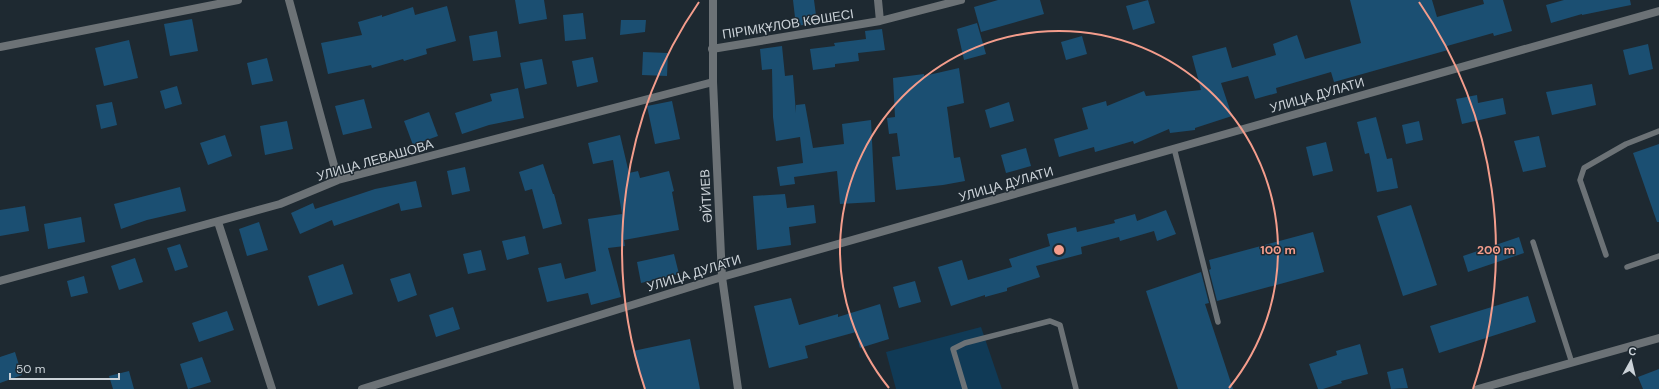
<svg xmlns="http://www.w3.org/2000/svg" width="1659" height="389" viewBox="0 0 1659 389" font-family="'DM Sans',sans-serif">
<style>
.green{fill:#103a56}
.building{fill:#1b4f72}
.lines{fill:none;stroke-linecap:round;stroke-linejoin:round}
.service{stroke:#6c7276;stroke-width:5.5}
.minor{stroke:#6c7276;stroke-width:8}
.tertiary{stroke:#6c7276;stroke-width:8}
.ring{fill:none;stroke:#f49d8c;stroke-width:2}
.labels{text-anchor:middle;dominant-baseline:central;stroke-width:3;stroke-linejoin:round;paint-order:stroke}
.street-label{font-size:13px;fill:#cbd2d8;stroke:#1e2931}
.centre{fill:#f49d8c;stroke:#1e2931;stroke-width:2}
.ring-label{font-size:12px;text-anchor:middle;font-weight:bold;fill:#f49d8c;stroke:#1e2931;stroke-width:3;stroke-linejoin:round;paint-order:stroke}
</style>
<rect width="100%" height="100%" fill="#1e2931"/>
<path class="green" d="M981,327L1002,389H896L886,352Z"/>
<path class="building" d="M515,0H544L547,19L519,24Z
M793,0H814L817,23L796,26Z
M998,0H1040L1044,14L981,32L974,7Z
M1148,0L1155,23L1133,30L1126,6Z
M1350,0H1432L1437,17L1484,4L1483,0H1503L1512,31L1494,36L1493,33L1447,46L1448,50L1334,82L1331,72L1276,88L1277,93L1255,99L1248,76L1221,83L1232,116L1195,128V130L1170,133L1169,129L1134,144L1133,141L1095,152L1094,147L1059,157L1054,139L1088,129L1082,108L1106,101L1107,106L1144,91L1146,96L1201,90L1192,56L1226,47L1232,68L1276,55L1273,44L1297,35L1305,59L1361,43Z
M1564,0H1630L1631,5L1582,15V14L1551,23L1546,5Z
M447,6L456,41L426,49L427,54L404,61L403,59L372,68L371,65L328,74L321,43L362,35L358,22L382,15V17L413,7L415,15Z
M583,13L586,39L565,41L563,15Z
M192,19L198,51L170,56L164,24Z
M621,20H646L645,32L620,35Z
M977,23L986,54L964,60L957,29Z
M882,29L885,50L858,53L859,61L835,64V67L813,70L810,49L835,46L834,43L866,39L865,31Z
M497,31L501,57L473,61L469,36Z
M1082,36L1087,54L1066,60L1061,42Z
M129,40L138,78L104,86L95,48Z
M1648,44L1653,69L1629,75L1623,50Z
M782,46L785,76L793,75L796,113V105L805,104L813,148L844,144L842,124L871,120L875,202L840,204L837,171L794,177L795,184L780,186L777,167L803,163L800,137L776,141L773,117L772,69L762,70L760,49Z
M643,52L668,53L667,76L642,75Z
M593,57L598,82L577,87L572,61Z
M267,58L273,81L252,85L247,63Z
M542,59L547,84L525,89L520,63Z
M959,68L964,103L947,107L954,158L960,157L965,181L943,185L896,190L892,157L900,156L897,133L889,134L887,118L895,117L893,78L924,74V76Z
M1592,84L1596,105L1552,115L1546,92Z
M177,86L182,104L165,109L160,91Z
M518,88L524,118L489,125L462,134L455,113L492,101L490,94Z
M1477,95L1478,103L1503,98L1506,114L1462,124L1456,99Z
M364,99L372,128L343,135L335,106Z
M672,101L680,139L655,144L647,106Z
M112,102L117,125L101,129L96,105Z
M1009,102L1014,121L990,128L985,110Z
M429,112L438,136L413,145L404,121Z
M1376,117L1387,159L1392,158L1398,188L1377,192L1369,153L1365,154L1357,122Z
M287,121L293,149L265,155L260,126Z
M1419,121L1423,140L1406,144L1402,125Z
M225,135L232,156L208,165L200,143Z
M620,135L629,173L638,171L640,178L669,171L674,191L672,192L679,230L624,240L625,246L608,248L621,297L591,305L588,293L547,302L538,268L561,263L565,279L596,271L588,219L622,214L613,160L593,164L588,143Z
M1539,136L1546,167L1523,172L1514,141Z
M1326,142L1333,171L1313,176L1306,147Z
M1659,144V222H1657L1633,153Z
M1026,148L1031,166L1006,173L1001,155Z
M543,164L553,194H554L562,224L543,229L532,189L525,191L519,172Z
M465,167L470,191L452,195L447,171Z
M416,181L422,207L401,211L399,203L334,226L332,220L300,234L291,213L313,203L315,209L375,189Z
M180,187L186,211L147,220L121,229L114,204Z
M785,194L787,208L814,205L816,223L789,227L791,245L757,250L753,196Z
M1411,205L1437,285L1403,296L1377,216Z
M25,206L29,231L0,236V210Z
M1166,210L1176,234L1157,241L1154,231L1120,241L1119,237L1081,247L1082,254L1036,266L1040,277L1007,288V291L985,297V295L951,306L938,267L962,260L968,280L1012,267L1009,259L1050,246L1047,234L1076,227L1077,232L1115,223L1114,220L1135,214L1137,221Z
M81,217L85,242L48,249L44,224Z
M259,222L268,250L247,256L239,229Z
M1313,232L1324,272L1217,301L1209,270L1211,269L1209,260Z
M525,236L529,254L507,260L502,241Z
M1519,237L1524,253L1468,272L1463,256Z
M180,244L188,267L175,271L167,248Z
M481,250L486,270L468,274L463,254Z
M674,254L679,274L641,283L637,262Z
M135,258L143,282L119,290L111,266Z
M343,264L353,294L318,306L308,276Z
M1201,272L1209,303L1205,304L1233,389H1178L1146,291Z
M410,273L417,295L398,302L390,279Z
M84,276L88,293L71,297L67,281Z
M915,281L921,302L899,308L893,287Z
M1528,296L1536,322L1439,353L1430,326Z
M791,298L799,325L838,314V317L880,304L889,339L860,348L856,332L805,346L808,358L769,368L754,306Z
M453,307L460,329L436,337L429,315Z
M227,311L234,330L199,342L192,323Z
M690,339L700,389H644L633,351Z
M1360,344L1368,374L1341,381L1342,383L1323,389H1318L1309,364L1337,355L1336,351Z
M15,352L22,375L0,383V357Z
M202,357L211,382L188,389L180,364Z
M1403,368L1408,388L1391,389L1387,372Z
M1659,369V389H1643L1638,377Z
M129,371L134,389H113L109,376Z"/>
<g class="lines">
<path class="service" d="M1174,148L1218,322
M1533,242L1572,363
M1606,255L1580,180L1584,168L1626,144L1659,131
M1627,267L1659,256
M965,389L953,349L965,343L1050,321L1060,325L1076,389"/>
<path class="minor" d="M289,0L338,180
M878,0L880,21
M0,47L238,0
M712,49L880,21L961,0
M218,222L272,389
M0,281L280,204L338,180L713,82
M362,389L722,277L1659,11
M1478,389L1659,338"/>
<path class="tertiary" d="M713,0V82L722,277L738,389"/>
</g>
<g class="ring">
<path d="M889 388A219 219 0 1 1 1229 388"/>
<path d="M645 389A437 437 0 0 1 699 2M1419 2A437 437 0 0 1 1473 389"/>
</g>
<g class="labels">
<g class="street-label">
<text transform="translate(788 24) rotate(-9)">ПІРІМҚҰЛОВ КӨШЕСІ</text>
<text transform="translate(1317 95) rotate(-16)">УЛИЦА ДУЛАТИ</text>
<text transform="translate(375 160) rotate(-16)">УЛИЦА ЛЕВАШОВА</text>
<text transform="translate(1006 184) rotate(-16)">УЛИЦА ДУЛАТИ</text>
<text transform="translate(706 196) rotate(-93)">ӘЙТИЕВ</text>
<text transform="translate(694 273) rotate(-17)">УЛИЦА ДУЛАТИ</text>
</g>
</g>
<circle cx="1059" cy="250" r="6" class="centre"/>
<g class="ring-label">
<text x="1278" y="254">100 m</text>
<text x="1496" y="254">200 m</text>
</g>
<g transform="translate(1631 361) rotate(8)" stroke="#1e2931" stroke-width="3" paint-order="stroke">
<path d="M0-3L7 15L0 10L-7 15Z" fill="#cbd2d8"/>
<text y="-6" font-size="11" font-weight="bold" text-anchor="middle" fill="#cbd2d8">С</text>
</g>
<path d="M10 373v6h109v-6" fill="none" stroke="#cbd2d8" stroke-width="2"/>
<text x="16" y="373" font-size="12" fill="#cbd2d8" stroke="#1e2931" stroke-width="3" paint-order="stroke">50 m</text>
</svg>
